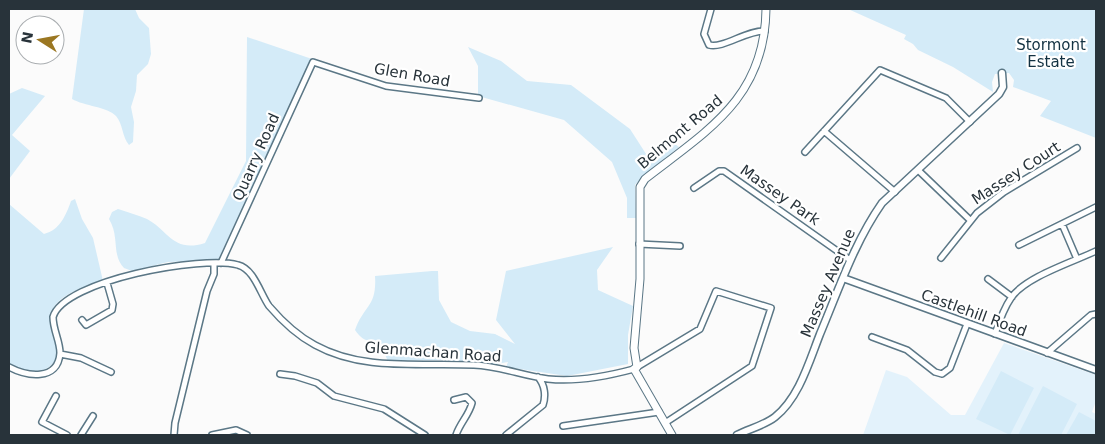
<svg xmlns="http://www.w3.org/2000/svg" width="1105" height="444" viewBox="0 0 1105 444" font-family="'DejaVu Sans',sans-serif">
<style>
.built{fill:#e3f2fb}
.green{fill:#d4ebf8}
.lines{fill:none;stroke-linecap:round;stroke-linejoin:round}
.minor-casing{stroke:#5b7786;stroke-width:8}
.tertiary-casing{stroke:#5b7786;stroke-width:9}
.secondary-casing{stroke:#5b7786;stroke-width:9}
.minor{stroke:#fff;stroke-width:5}
.tertiary{stroke:#fff;stroke-width:6}
.secondary{stroke:#fff;stroke-width:7}
.labels{text-anchor:middle;dominant-baseline:central;stroke-width:4.5;stroke-linejoin:round;paint-order:stroke}
.park-label{font-size:15px;fill:#133242;stroke:#fff}
.street-label{font-size:15px;fill:#28333a;stroke:#fff}
</style>
<rect width="100%" height="100%" fill="#fbfbfb"/>
<path class="built" d="M1004,343L1096,375V401L1092,412L1096,414V435H863L886,370L907,377L951,415H965Z"/>
<path class="green" d="M84,9H135L139,18L149,28L151,54L148,64L137,75L136,91L131,107L134,122L133,142L129,145C122,137 123,124 116,116C108,107 84,106 72,99Z
M848,9H1096V138L1040,116L1051,101L1013,87L1014,80L1009,73L995,74L992,82L993,92L953,67L918,50L913,44L904,39L906,35Z
M247,37L312,59L218,260L168,262L132,271L124,268C111,254 120,237 109,219L112,212L118,209C127,212 138,215 147,219C169,231 173,253 205,243L246,161Z
M468,47L501,61L527,81L571,85L630,129L648,157L672,142L679,147L641,178L635,185L636,218H627V198L612,162L564,120L478,96V66Z
M22,88L45,96L12,135L30,151L9,179V94Z
M75,199L82,219L93,238L103,281C87,286 61,293 53,309C43,328 71,351 49,367C35,377 24,371 9,365V204L44,234C60,230 66,215 71,201Z
M613,247L597,270L598,290L633,306L628,335V364L567,376L506,367L508,362L496,364L445,360L388,361C385,356 385,350 381,347C373,338 366,346 355,330C364,305 377,307 375,276L432,271H438L439,300L451,322L470,331L495,334L515,344L496,320L506,271Z
M1001,371L1034,388L1010,435L976,419Z
M1043,386L1077,404L1061,435H1018Z
M1079,412L1096,421V435H1066Z"/>
<g class="lines">
<g class="minor-casing">
<path id="minor" d="M711,9L704,34L709,45C723,49 747,30 765,31
M824,131L895,192
M805,152L880,70L946,98L970,122
M918,170L970,220
M694,188L719,171H724L850,260
M1062,224L1077,259
M639,244L680,246
M1019,245L1096,207
M941,258L977,213L1004,192L1077,148
M221,263L313,62L386,86L479,98
M988,279L1012,297
M82,320L86,325L112,310L113,304L107,283
M995,334C999,322 1004,308 1011,298C1025,277 1073,262 1096,251
M872,337L907,350L935,372L942,374L950,368L967,324
M1047,353L1091,315L1096,314
M60,354L81,358L111,372
M9,367C26,376 58,382 60,353C60,341 53,330 53,317C64,280 203,255 238,265C254,269 260,293 269,306C281,320 298,336 315,345C364,372 421,362 474,365C500,366 523,376 548,379C575,382 608,376 634,369
M637,367L700,329L716,291L771,308L752,366L665,423
M280,374L295,376L317,383L334,396L384,409L425,435
M56,396L42,422L67,435
M454,400L466,397L472,403C469,415 460,423 456,435
M563,426L659,412
M81,435L93,416
M174,435L175,423L207,291L214,274V263
M212,435L236,430L247,435
M506,435L543,405C546,396 545,385 538,377"/>
</g>
<g class="tertiary-casing">
<path id="tertiary" d="M843,278L1096,370
M737,435C749,429 765,425 775,417C799,398 809,362 820,334C839,289 854,243 882,203L999,94L1003,87L1002,73"/>
</g>
<g class="secondary-casing">
<path id="secondary" d="M672,435L634,369L637,367L634,348L640,279V187L645,179C708,130 765,98 766,9"/>
</g>
<use href="#minor" class="minor"/>
<use href="#tertiary" class="tertiary"/>
<use href="#secondary" class="secondary"/>
</g>
<g class="labels">
<g class="park-label">
<text x="1051" y="45">Stormont<tspan x="1051" dy="17">Estate</tspan></text>
</g>
<g class="street-label">
<text transform="translate(412 75) rotate(10)">Glen Road</text>
<text transform="translate(680 132) rotate(-40)">Belmont Road</text>
<text transform="translate(256 157) rotate(-66)">Quarry Road</text>
<text transform="translate(1016 173) rotate(-33)">Massey Court</text>
<text transform="translate(780 195) rotate(35)">Massey Park</text>
<text transform="translate(828 283) rotate(-67)">Massey Avenue</text>
<text transform="translate(974 313) rotate(20)">Castlehill Road</text>
<text transform="translate(433 352) rotate(4)">Glenmachan Road</text>
</g>
</g>
<rect width="1105" height="444" fill="none" stroke="#28333a" stroke-width="20"/>
<g transform="translate(40 40) rotate(281)"><circle r="24" fill="#ffffff" stroke="#a9adb0"/>
<path d="M0-4L9 19L0 12L-9 19Z" fill="#9b7722"/>
<text y="-8" font-size="14" font-weight="bold" text-anchor="middle" fill="#28333a">N</text>
</g>
</svg>
